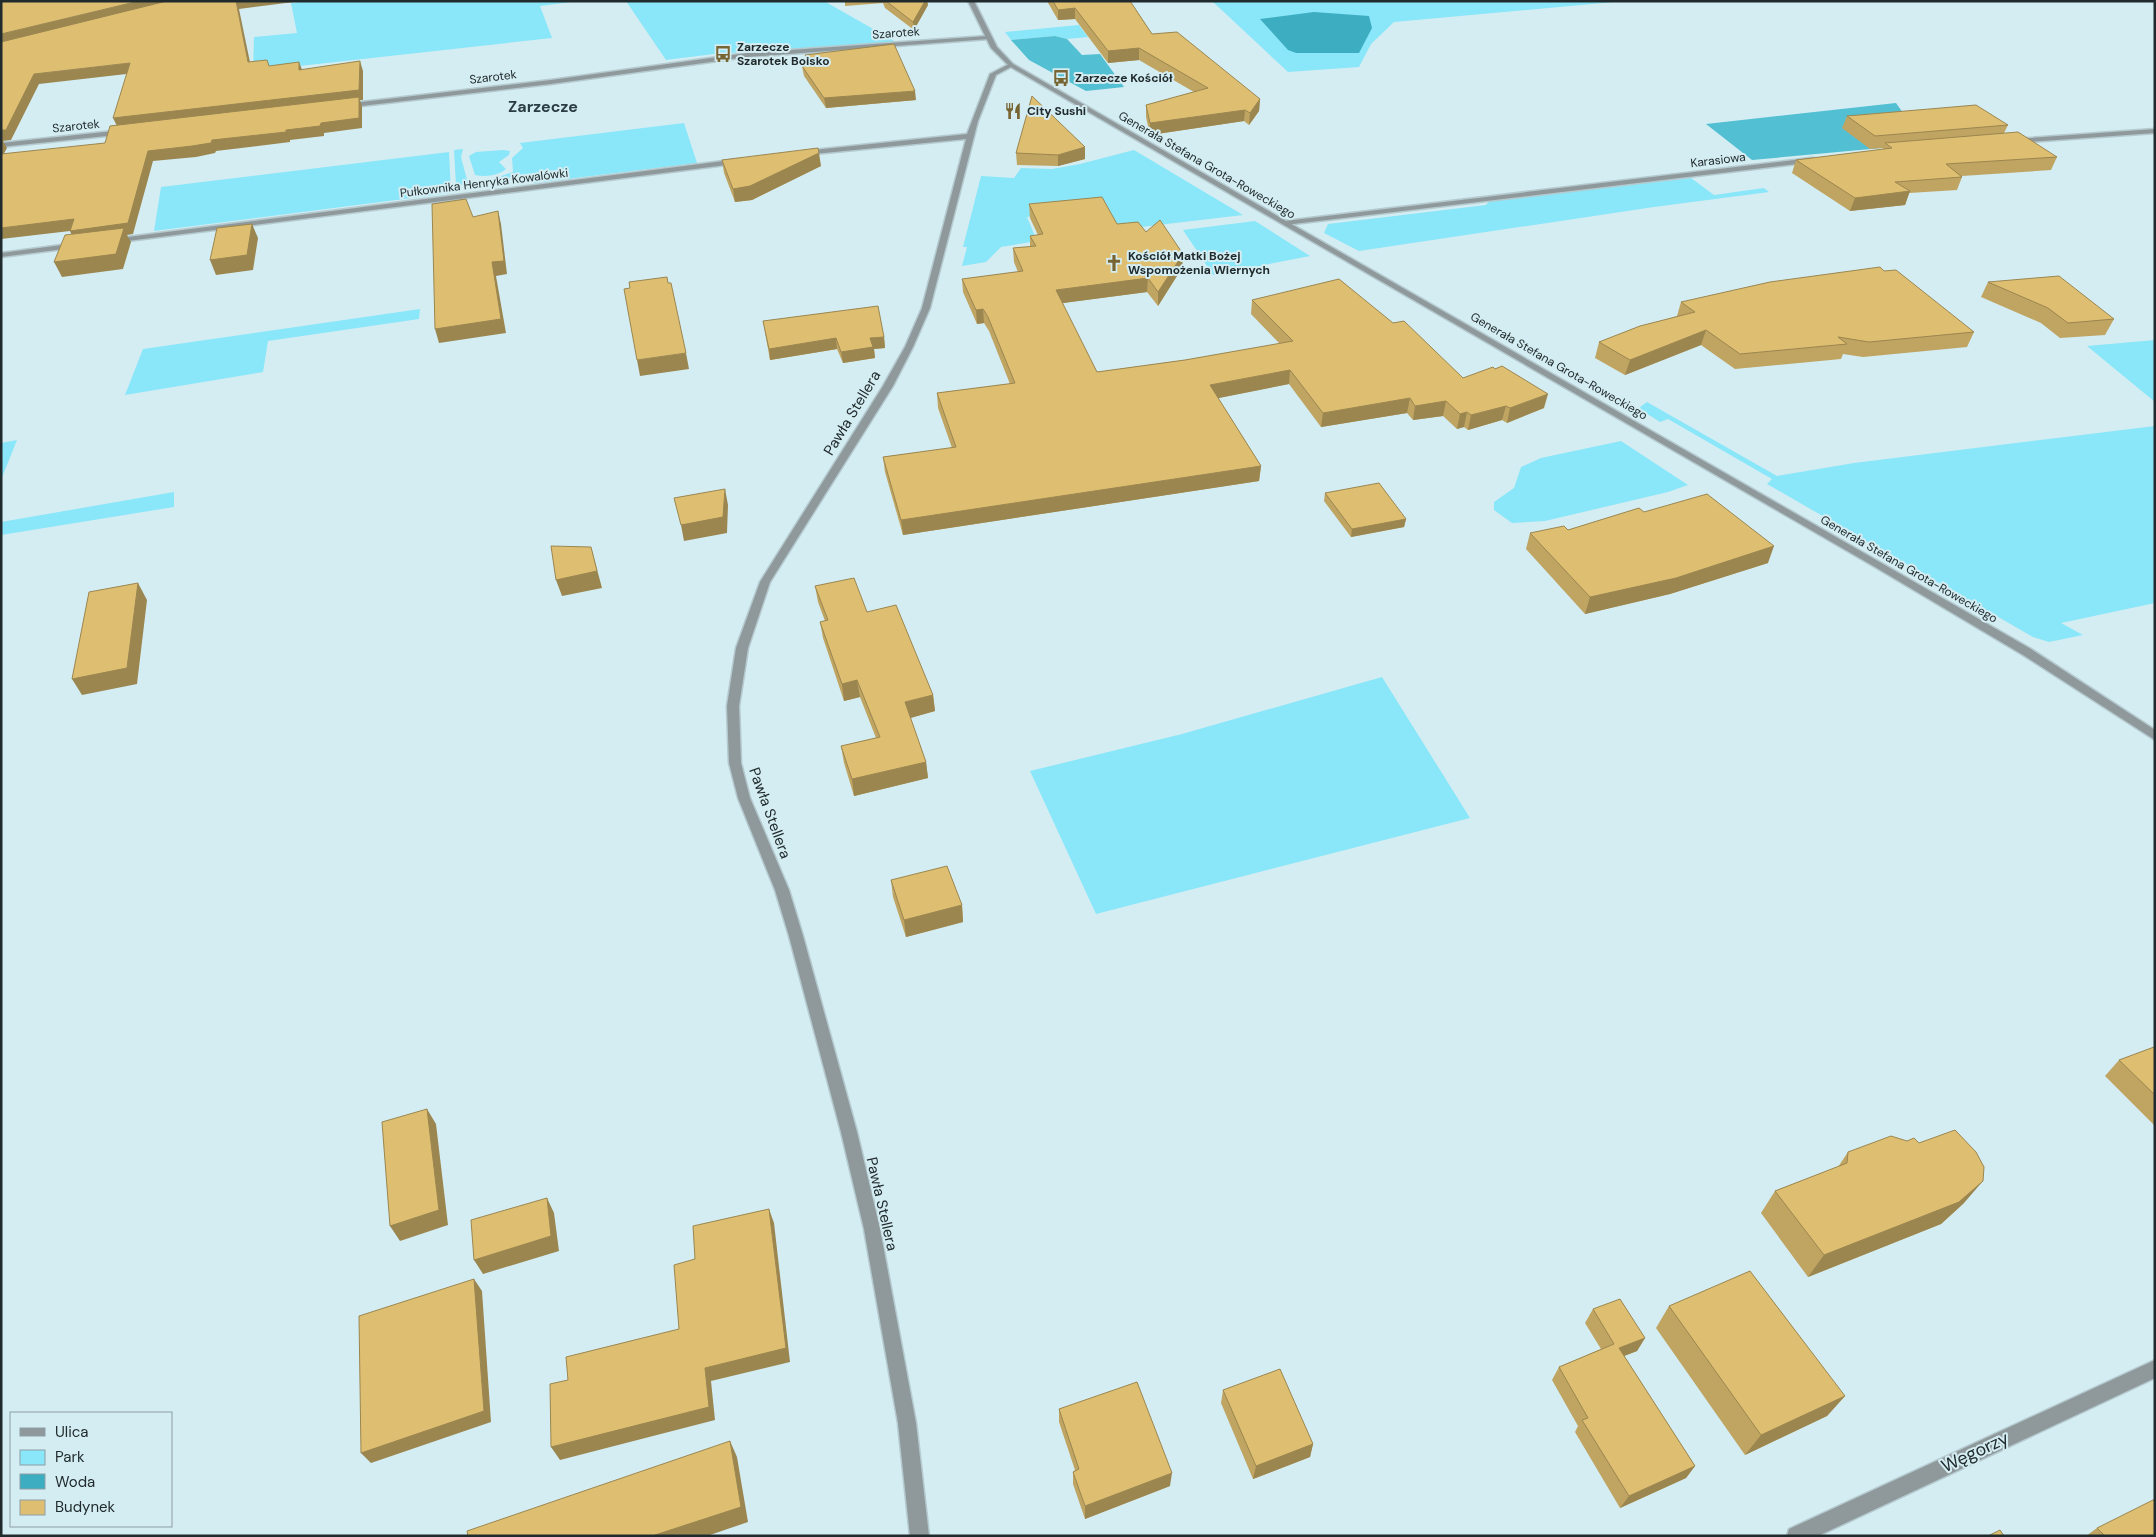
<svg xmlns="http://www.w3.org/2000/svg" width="2156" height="1537" viewBox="0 0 2156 1537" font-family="'DM Sans',sans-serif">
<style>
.green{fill:#8ae6f9}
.forest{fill:#52bfd3}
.water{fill:#3dadc1}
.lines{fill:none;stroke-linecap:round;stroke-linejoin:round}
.minor-casing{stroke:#b4cacf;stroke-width:3}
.tertiary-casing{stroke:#b4cacf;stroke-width:3}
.minor{fill:#8f999c;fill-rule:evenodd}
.tertiary{fill:#8f999c;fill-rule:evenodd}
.wall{fill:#bfa462}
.shaded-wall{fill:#9b8650}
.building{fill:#debf72;stroke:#9b8650}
.labels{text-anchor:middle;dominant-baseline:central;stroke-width:4;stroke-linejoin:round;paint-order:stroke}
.far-street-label{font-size:12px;fill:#212b2d;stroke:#d4edf2}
.far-poi-label{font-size:12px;font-weight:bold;fill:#212b2d;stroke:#d4edf2;text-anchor:start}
.street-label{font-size:15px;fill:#212b2d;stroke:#d4edf2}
.far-district-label{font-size:16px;font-weight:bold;fill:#293d42;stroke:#d4edf2}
.near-street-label{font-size:18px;fill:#212b2d;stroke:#d4edf2}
</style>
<rect width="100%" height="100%" fill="#d4edf2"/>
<path class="green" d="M310,1H579L540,6L552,38L253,71L254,37L297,33L291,3Z
M626,1H824L896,42L714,54L666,60Z
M1212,1H1625L1394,22L1371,44L1359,67L1288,72Z
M1079,25L1088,37L1067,39L1055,36L1011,40L1005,32Z
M684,123L697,163L535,183L516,182L515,177L502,179L501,176L513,172L512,158L523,148L520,143Z
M463,149L461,157L467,180L476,181L456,186L454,150Z
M503,150L510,151L509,155L499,162L506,169C498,176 485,177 475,175L469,156L476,152Z
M1134,150L1243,215L1116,230L1105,208L1027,217L1037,241L1001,247L986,262L962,266L967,247H963L981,176L1014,178L1021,168L1052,169L1080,164Z
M449,152L451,193L154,231L161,187Z
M1691,178L1714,195L1764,188L1769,192L1654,207L1359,251L1324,233L1328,224L1486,205L1490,200Z
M1255,221L1310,256L1213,275L1183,230Z
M420,309L419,319L268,341L263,372L125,395L143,349Z
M2155,340V402L2087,346Z
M1647,402L1777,476L1854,463L2155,426V603L2061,623L2083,635L2049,642L2033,637L1767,484L1772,479L1668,419L1660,422L1641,410L1640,407Z
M17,440L1,480V443Z
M1621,441L1688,485L1668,492L1545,521L1512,523L1494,510V502L1514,488L1521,467L1541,458Z
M174,492V507L1,535V522Z
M1382,677L1470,818L1096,914L1030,771L1182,734Z"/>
<path class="forest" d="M1055,36L1067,39L1082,55L1100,54L1124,87L1086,91L1029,60L1011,40Z
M1896,103L1925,144L1752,160L1706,124Z"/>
<path class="water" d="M1314,12L1369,16L1372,28L1359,53H1296L1288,50L1260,19Z"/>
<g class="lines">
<g class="minor-casing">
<path id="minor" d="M987,36L990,38L989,39L747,57L551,84L344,108L341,106L344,104L551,80L747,53Z
M1011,63L1013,64V66L996,75L978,121L930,308L913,347L893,386L770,582L748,648L739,706L741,763L750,798L789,890L803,936L857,1132L880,1229L916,1423L929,1536H910L898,1423L864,1229L841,1132L789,936L775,890L738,798L729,763L727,706L736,648L760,582L883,386L905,347L922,308L966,139L804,155L800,153L804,151L967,134L990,74Z
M2155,129V133L2015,143L2011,141L2015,139Z
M123,130H126V134L1,147V143Z
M1811,158H1814V162L1285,225L1281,223L1285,221Z
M739,159L743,161L742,163L112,243L108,241L112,239Z
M77,243H80V247L1,257V253Z
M2155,1360V1378L1818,1536H1787L1789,1529Z"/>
</g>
<g class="tertiary-casing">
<path id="tertiary" d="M968,1H974L997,47L1013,64L2031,649L2155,730V740L2023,655L1875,567L1009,66L991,48Z"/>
</g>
<use href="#minor" class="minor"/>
<use href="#tertiary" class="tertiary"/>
</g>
<path class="wall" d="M845,1H927L928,5L914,30L885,8L883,3L845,6Z
M1047,1H1130L1152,34L1260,99L1259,111L1249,125L1244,121L1150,135L1146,117V105L1194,92L1139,60L1108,63L1075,19L1058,20Z
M805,55L916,100L826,108L804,76L802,66H807Z
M1032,96L1085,159L1058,166L1017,165L1016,153Z
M1847,116L2008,125L2004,133L2057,157L2051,170L1962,176V177L1957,190L1909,193L1905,205L1850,211L1792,173L1796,160L1882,150L1883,148L1870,149L1842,128Z
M722,160L821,166L752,200L735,202L724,173Z
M1029,204L1146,232L1183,254L1182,268L1158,306L1147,292L1062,303L1097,372L1185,360L1280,344L1251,314L1252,300L1393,323L1463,378L1544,408L1507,423L1502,420L1468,430L1464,427L1457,429L1443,416L1413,420L1407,413L1321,427L1289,384L1218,398L1261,466L1259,481L903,535L885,472L883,457L952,448L938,408L937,393L1010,384L989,331L984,323L977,324L963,292L962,279L1018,272L1014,262L1013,248L1030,247V236L1038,235L1030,218Z
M1988,282L2114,319L2105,335L2060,338L2041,323L1981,297Z
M1681,302L1974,332L1967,347L1863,357L1843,354L1841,359L1735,369L1701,345L1625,375L1595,358L1599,342L1677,316Z
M763,321L884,337L885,348L874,349L875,358L843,363L837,349L770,360Z
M1325,493L1406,519L1404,527L1351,537L1324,501Z
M1644,512L1768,563L1670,594L1585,614L1526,549L1530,533L1568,530Z
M815,586L867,612L933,695L935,711L910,718L926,762L928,778L854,796L844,763L841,746L876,738L860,697L844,701L823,638L820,622L825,621L818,602Z
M891,880L962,905L963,922L906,937L893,897Z
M2155,1047V1126L2105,1076L2119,1060Z
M1848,1152L1964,1203L1941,1224L1808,1277L1761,1213L1775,1191L1838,1167Z
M1669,1306L1845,1396L1827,1416L1745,1455L1656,1328Z
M1593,1309L1645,1338L1637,1351L1624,1356L1695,1466L1686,1478L1620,1508L1575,1432L1578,1426L1552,1380L1559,1367L1601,1349L1585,1323Z
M1223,1390L1313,1444L1310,1457L1253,1479L1221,1403Z
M1059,1409L1170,1486L1085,1519L1073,1484V1472L1075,1470L1059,1422Z
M2097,1528L2155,1536H2086Z"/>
<path class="shaded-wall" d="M139,1H181L1,45V34Z
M236,1H302L239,9L252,72L248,62Z
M925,1H927L928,5L914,30L913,22Z
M1075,8V19L1058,20V10Z
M1139,48V60L1108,63V51Z
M360,61L363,71V100H360L362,107V128L324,133V136L290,140V142L216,151L215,153L196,157L153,161L133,234L127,235L131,242L123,269L62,277L54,262L75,242L70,231L1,239V228L148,151L118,128L113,118Z
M299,62L303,72L299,70Z
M130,63L135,73L39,84L11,140L3,141L7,148L1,159V130L34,74Z
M915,91L916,100L826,108L824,98Z
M1260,99L1259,111L1249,125L1250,113Z
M1245,110L1244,121L1150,135V123Z
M1085,147V159L1058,166V155Z
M819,153L821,166L752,200L735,202L733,189Z
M1910,191L1905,205L1850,211L1855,198Z
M498,211L501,224L507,274L496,276L506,333L439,343L435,329L492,262Z
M252,224L258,238L253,270L216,275L210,260Z
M1183,254L1182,268L1158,306V292Z
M1148,278L1147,292L1056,304V290Z
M983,309L984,323L977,324L976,310Z
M1706,330L1701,345L1625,375L1630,360Z
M884,337L885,348L874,349L875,358L843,363L841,352L870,338Z
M836,338L837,349L770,360L769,349Z
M686,353L689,369L640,376L637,360Z
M1290,370L1289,384L1209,400L1210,385Z
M1548,394L1544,408L1507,423L1510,408Z
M1410,398L1407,413L1321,427L1323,413Z
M1446,401L1443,416L1413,420L1415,406Z
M1506,406L1502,420L1468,430L1471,415Z
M1467,412L1464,427L1457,429L1460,414Z
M1261,466L1259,481L903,535L901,520Z
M725,489L728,505L727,533L684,541L681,525Z
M1406,519L1404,527L1351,537L1352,529Z
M1774,546L1768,563L1670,594L1585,614L1590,597Z
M591,547L602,588L562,596L556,580Z
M138,583L147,600L137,684L82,695L72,679Z
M857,680L860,697L844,701L842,684Z
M933,695L935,711L907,719L905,702Z
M926,762L928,778L854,796L852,779Z
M962,905L963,922L906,937L904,920Z
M427,1109L436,1124L448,1225L400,1241L390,1226Z
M1983,1181L1964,1203L1941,1224L1808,1277L1824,1255Z
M547,1198L554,1213L559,1251L483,1274L474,1260Z
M769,1209L774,1223L790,1362L711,1381L715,1420L560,1460L551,1447L705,1368Z
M474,1279L482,1291L491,1422L371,1463L361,1453Z
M1645,1338L1637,1351L1611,1361L1619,1348Z
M1845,1396L1827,1416L1745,1455L1761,1435Z
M730,1441L737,1457L748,1522L707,1536H652Z
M1313,1444L1310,1457L1253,1479L1256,1466Z
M1695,1466L1686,1478L1620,1508L1629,1496Z
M1172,1473L1170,1486L1085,1519V1506Z"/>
<path class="building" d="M1,1H139L1,34Z
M167,1H236L248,62L267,60L269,66L299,62V70L360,61L359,90L113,118L130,63L34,74L6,130H1V42Z
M886,1H925L913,22Z
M1053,1H1130L1152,34L1177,32L1260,99L1250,113L1245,110L1150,123L1146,105L1208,88L1139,48L1108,51L1075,8L1058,10Z
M894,44L915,91L824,98L802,66L811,65L805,55Z
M1032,96L1085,147L1058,155L1016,153Z
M359,97V118L321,123L320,126L286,130V132L212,140L211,143L192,146L148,151L128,223L70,231L74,219L1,228V154L105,143L110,126Z
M1976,105L2008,125L1875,136L1847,116Z
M2018,132L2057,157L1946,164L1962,177L1895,182L1910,191L1855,198L1796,160L1892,148L1885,143Z
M818,148L819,153L750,186L733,189L722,160Z
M1102,197L1117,224L1138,222L1146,232L1160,220L1183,254L1158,292L1148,278L1056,290L1097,372L1185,360L1293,341L1252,300L1339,279L1393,323L1404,321L1463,378L1493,367L1495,369L1502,366L1548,394L1510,408L1506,406L1471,415L1467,412L1460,414L1446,401L1415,406L1410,398L1323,413L1290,370L1210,385L1261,466L901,520L883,457L956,447L937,393L1015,383L988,317L983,309L976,310L962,279L1023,271L1013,248L1036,246L1030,236L1043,234L1029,204Z
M466,199L473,217L498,211L504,261L492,262L501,319L435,329L432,204Z
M252,224L247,255L210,260L217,228Z
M124,228L116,254L54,262L65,235Z
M1880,267L1884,271L1896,270L1974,332L1869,342L1838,337L1847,344L1740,354L1706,330L1630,360L1599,342L1640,326L1695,312L1681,302L1770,282Z
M2059,276L2114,319L2068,323L2048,308L1988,282Z
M667,277L668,283H671L686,353L637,360L624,289L630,288L629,282Z
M878,306L884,337L870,338L873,347L841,352L836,338L769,349L763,321Z
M1379,483L1406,519L1352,529L1325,493Z
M725,489L723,517L681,525L674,498Z
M1707,494L1774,546L1676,578L1590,597L1530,533L1564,526L1568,530L1639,508L1644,512Z
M551,546L591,547L597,571L556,580Z
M854,578L867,612L896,605L933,695L905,702L926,762L852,779L841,746L880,737L857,680L842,684L820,622L828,620L815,586Z
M138,583L127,668L72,679L89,592Z
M947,866L962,905L904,920L891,880Z
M2154,1047H2155V1095L2119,1060Z
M427,1109L439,1210L390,1226L382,1122Z
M1955,1130L1976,1152L1984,1167L1983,1181L1959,1202L1824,1255L1775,1191L1847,1163L1848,1152L1891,1136L1907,1141L1914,1138L1919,1143Z
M547,1198L551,1236L474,1260L471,1220Z
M769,1209L786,1348L705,1368L709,1407L551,1447L550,1384L568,1380L566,1357L679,1329L674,1265L695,1259L693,1226Z
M1750,1271L1845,1396L1761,1435L1669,1306Z
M474,1279L484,1411L361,1453L359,1316Z
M1620,1299L1645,1338L1619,1348L1695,1466L1629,1496L1582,1420L1588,1418L1559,1367L1614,1344L1593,1309Z
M1280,1369L1313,1444L1256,1466L1223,1390Z
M1137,1382L1172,1473L1085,1506L1073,1472L1079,1469L1059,1409Z
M730,1441L741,1507L652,1536H468L467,1531Z
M2155,1499V1536H2102L2104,1535L2097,1528Z
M2000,1530L2004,1536H1988Z"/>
<defs>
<g id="bus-bare" transform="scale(1.35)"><path d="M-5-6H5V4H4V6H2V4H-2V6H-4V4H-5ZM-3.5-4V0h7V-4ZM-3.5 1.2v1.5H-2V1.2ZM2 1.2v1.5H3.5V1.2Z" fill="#786534" stroke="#d4edf2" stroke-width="2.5" paint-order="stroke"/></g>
<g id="restaurant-bare" transform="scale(1.35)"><path d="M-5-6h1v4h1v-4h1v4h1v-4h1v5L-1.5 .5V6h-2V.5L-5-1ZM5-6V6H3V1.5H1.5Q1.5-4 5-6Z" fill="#786534" stroke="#d4edf2" stroke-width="2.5" paint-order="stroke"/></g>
<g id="church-bare" transform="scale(1.35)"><path d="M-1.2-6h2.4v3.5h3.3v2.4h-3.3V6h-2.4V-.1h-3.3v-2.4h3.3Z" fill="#786534" stroke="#d4edf2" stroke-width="2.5" paint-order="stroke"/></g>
</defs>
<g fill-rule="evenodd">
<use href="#bus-bare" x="723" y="54"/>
<use href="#bus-bare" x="1061" y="78"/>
<use href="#restaurant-bare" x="1013" y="111"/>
<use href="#church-bare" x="1114" y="263"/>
</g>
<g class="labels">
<g class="far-street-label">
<text transform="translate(896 33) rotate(-4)">Szarotek</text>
<text transform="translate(493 77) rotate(-7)">Szarotek</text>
<text transform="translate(76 126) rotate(-6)">Szarotek</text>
<text transform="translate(1718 160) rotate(-7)">Karasiowa</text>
<text transform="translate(1207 165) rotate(30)">Generała Stefana Grota-Roweckiego</text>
<text transform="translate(484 183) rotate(-7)">Pułkownika Henryka Kowalówki</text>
<text transform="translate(1559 366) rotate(30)">Generała Stefana Grota-Roweckiego</text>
<text transform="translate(1909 569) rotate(30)">Generała Stefana Grota-Roweckiego</text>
</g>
<g class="far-poi-label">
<text x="737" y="47">Zarzecze<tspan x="737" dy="14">Szarotek Boisko</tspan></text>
<text x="1075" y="78">Zarzecze Kościół</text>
<text x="1027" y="111">City Sushi</text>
<text x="1128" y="256">Kościół Matki Bożej<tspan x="1128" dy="14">Wspomożenia Wiernych</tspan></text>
</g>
<g class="street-label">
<text transform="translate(852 413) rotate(-59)">Pawła Stellera</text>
<text transform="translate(770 813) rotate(70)">Pawła Stellera</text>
<text transform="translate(882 1204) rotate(77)">Pawła Stellera</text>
</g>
<g class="far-district-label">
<text x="543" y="106">Zarzecze</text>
</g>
<g class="near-street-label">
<text transform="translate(1975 1452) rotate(-25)">Węgorzy</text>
</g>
</g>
<rect width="2156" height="1537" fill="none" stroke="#212b2d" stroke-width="5"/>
<rect x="10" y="1412" width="162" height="115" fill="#d4edf2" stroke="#8c9fa3"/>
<rect x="20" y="1428" width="25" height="8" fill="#8f999c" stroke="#8c9fa3"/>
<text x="55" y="1437" font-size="15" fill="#212b2d">Ulica</text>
<rect x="20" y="1450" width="25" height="15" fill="#8ae6f9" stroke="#8c9fa3"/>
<text x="55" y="1462" font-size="15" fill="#212b2d">Park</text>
<rect x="20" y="1474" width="25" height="15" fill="#3dadc1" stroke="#8c9fa3"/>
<text x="55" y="1487" font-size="15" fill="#212b2d">Woda</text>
<rect x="20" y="1500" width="25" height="15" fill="#debf72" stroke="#8c9fa3"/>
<text x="55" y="1512" font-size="15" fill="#212b2d">Budynek</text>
</svg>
